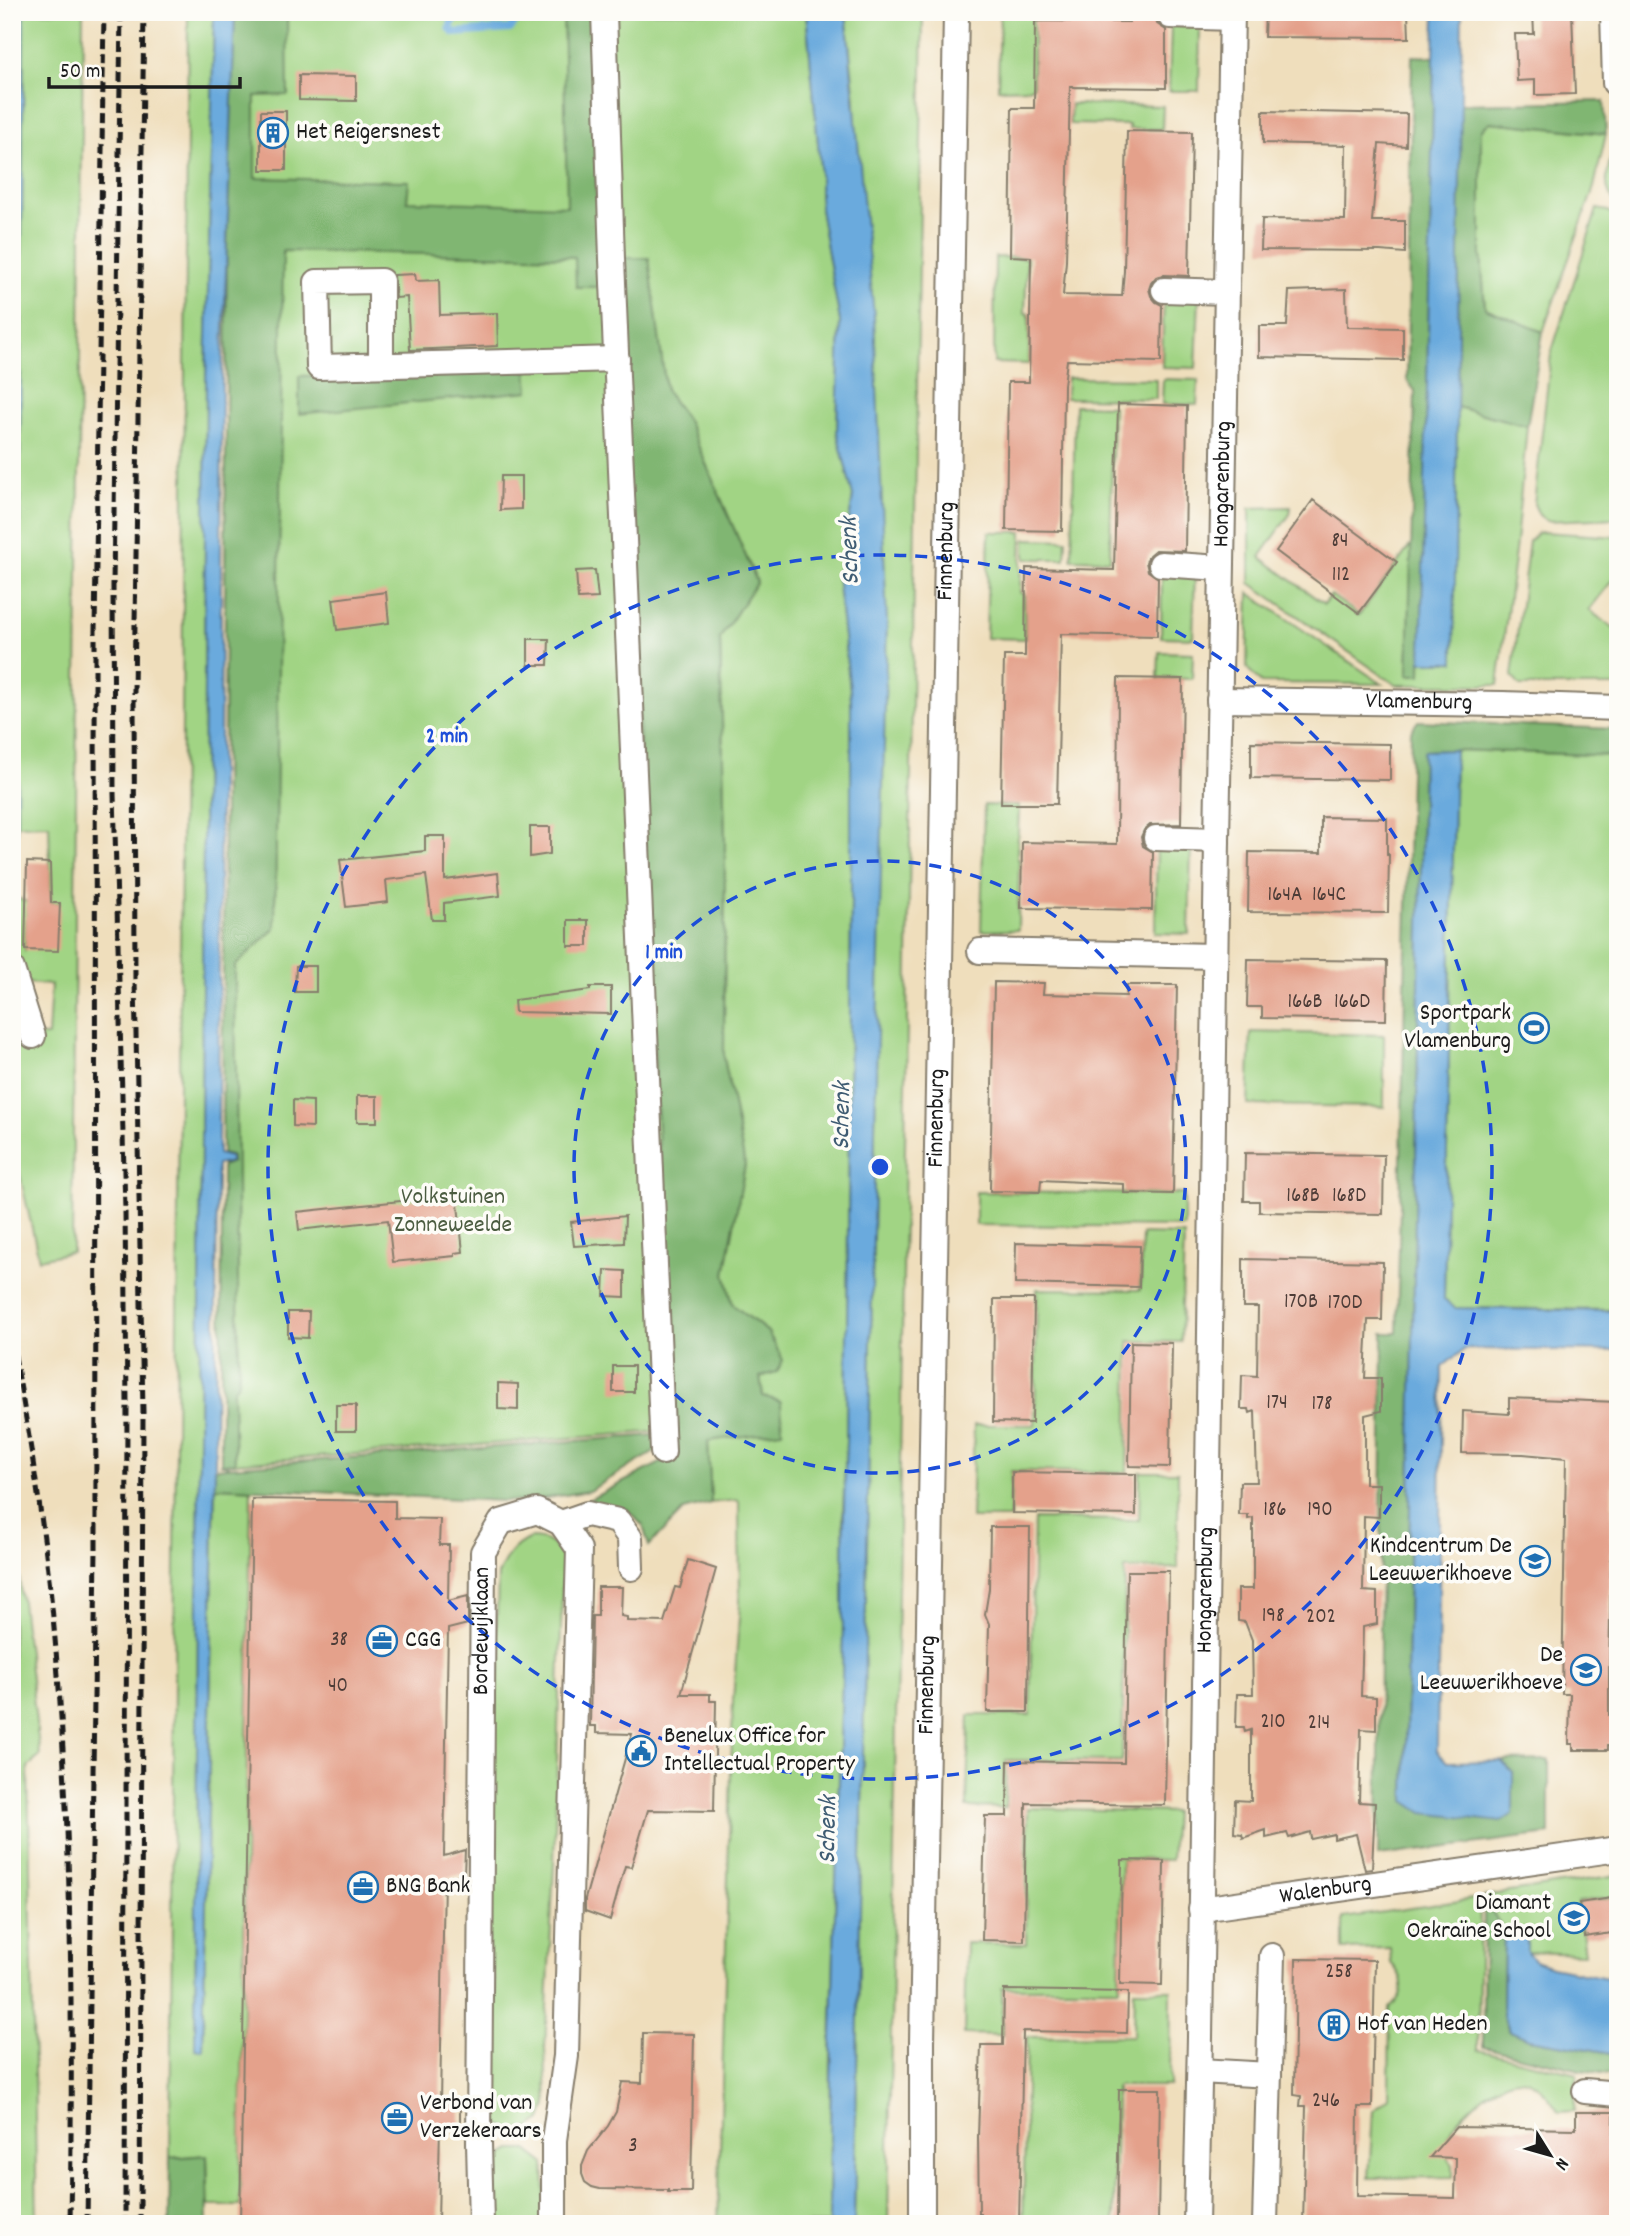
<svg xmlns="http://www.w3.org/2000/svg" width="1630" height="2236" viewBox="0 0 1630 2236" font-family="Dekko,sans-serif">
<style>
.green{fill:#a1d484;stroke:#5e7850;stroke-width:2}
.forest{fill:#80b672;stroke:#4e6947;stroke-width:2}
.water{fill:#6aaadd;stroke:#43637c;stroke-width:2}
.lines{fill:none;stroke-linecap:round;stroke-linejoin:round}
.stream{stroke:#6aaadd;stroke-width:8}
.building{fill:#e4a18b}
.minor-casing{stroke:#867d6c;stroke-width:28}
.minor{stroke:#fff;stroke-width:24}
.rail{stroke:#1c1c1c;stroke-width:5;stroke-dasharray:10 5;stroke-linecap:butt}
.ring{fill:none;stroke:#1d4ed8;stroke-width:3.5;stroke-dasharray:12 9}
.labels{text-anchor:middle;dominant-baseline:central;stroke-width:7;stroke-linejoin:round;paint-order:stroke}
.number-label{font-size:21px;fill:#4e3d38}
.poi-label{font-size:24px;fill:#1c1c1c;stroke:#fdfcf7;text-anchor:start}
.street-label{font-size:24px;fill:#1c1c1c;stroke:#fdfcf7}
.park-label{font-size:24px;fill:#4b5c40;stroke:#fdfcf7}
.water-label{font-size:26px;font-style:italic;fill:#3f5c73;stroke:#fdfcf7}
.centre{fill:#1d4ed8;stroke:#fdfcf7;stroke-width:3.5}
.ring-label{font-size:21px;text-anchor:middle;font-weight:bold;fill:#1d4ed8;stroke:#fdfcf7;stroke-width:7;stroke-linejoin:round;paint-order:stroke}
</style>
<rect width="100%" height="100%" fill="#fdfcf7"/>
<filter id="ink" filterUnits="userSpaceOnUse"><feTurbulence type="fractalNoise" baseFrequency=".0143" numOctaves="2"/><feDisplacementMap in="SourceGraphic" scale="14" xChannelSelector="R" yChannelSelector="G"/><feConvolveMatrix kernelMatrix="1 2 1 2 8 2 1 2 1" color-interpolation-filters="sRGB"/></filter>
<filter id="wash" filterUnits="userSpaceOnUse"><feTurbulence type="fractalNoise" baseFrequency=".00686" numOctaves="4" result="noise"/><feDisplacementMap in="SourceGraphic" scale="28" xChannelSelector="R" yChannelSelector="G"/><feGaussianBlur stdDeviation="1.57" result="paint"/><feColorMatrix in="noise" values="0 0 0 0 0 0 0 0 0 0 0 0 0 0 0 0 0 1.4 0 .05"/><feComposite in="paint" operator="in"/></filter>
<g filter="url(#wash)">
<rect width="100%" height="100%" fill="#efdebc"/>
<path class="green" d="M24,12H83L72,1252L39,1259L12,1140V1035L48,1036L51,985L26,983C12,956 12,926 12,896L27,902L25,950L60,903H51L49,824L17,825Z
M188,12H214L206,382L195,2049H203L215,1487H251L240,2206H209L207,2155L170,2158Z
M236,12H575L584,223L228,209Z
M609,12H806L820,166V209L840,321L837,432L853,496L844,553L837,575L851,699V899L846,1443L843,1510V1644L831,2049L829,2224H718L733,1701L740,1603L739,1502L738,1500L711,1503L708,1441L782,1430L763,1396L760,1377L768,1332L733,1305L725,1274L745,1165L724,1058L725,842L720,638L757,582L687,420L666,391L648,258L695,1431L649,1432L221,1464L227,249L616,258Z
M846,12H923L888,2224H854L876,1080L855,99Z
M1000,12H1063V19H1033V86L1030,88L998,89Z
M1171,26H1200L1199,91H1169Z
M1071,104L1163,106L1162,129H1129V125L1070,124Z
M1489,122L1606,134L1594,187L1543,332L1485,308L1481,254V130Z
M1616,139H1618V204C1597,189 1611,160 1616,139Z
M1597,209L1608,211L1618,218V518L1547,521L1539,515L1534,504L1551,354Z
M995,257L1027,258L1025,313L1029,314V364L994,363Z
M1164,298H1199L1196,368L1162,367Z
M1067,378L1156,379V399L1066,398Z
M1163,379L1198,380L1197,405L1162,404Z
M1075,405L1113,406L1110,560L1072,559Z
M1457,407L1527,426L1516,543L1498,685H1396L1250,583V508L1291,507L1290,514L1260,557L1324,604L1331,595L1359,615L1413,542L1408,675H1421V662H1453Z
M989,532H1022L1020,593L1024,594L1025,639L986,638Z
M1543,532L1618,537V573L1589,610L1618,632V686H1520L1512,676L1529,541L1537,533Z
M1025,539L1066,540L1065,559H1025Z
M1162,571H1195L1193,638L1161,637Z
M1249,593L1382,684L1261,683L1247,668Z
M1159,652L1193,653L1192,679L1158,678Z
M1455,750L1618,756V1310L1455,1308L1444,1300Z
M984,805L1019,806L1017,859H1019L1018,930L981,931Z
M1157,845L1191,846L1189,934L1155,933Z
M1251,1032L1384,1035V1107L1248,1105Z
M976,1192L1184,1194V1227L976,1225Z
M1142,1234L1184,1235L1181,1342L1129,1341L1127,1472L1011,1471L1010,1518H971L974,1425H1035L1037,1289L1140,1290Z
M1140,1472H1178V1568L1125,1569L1122,1761L1006,1760L1005,1808L967,1807L969,1715H1030L1034,1519L1139,1520Z
M12,1516L40,1756L28,1767L37,2220L12,2219Z
M530,1538C547,1538 555,1543 563,1559L554,1864L545,2048L547,2105L542,2120L528,2129L512,2130L497,2123C486,2089 495,2049 495,2014C496,1991 492,1970 488,1948L498,1575C506,1557 511,1547 530,1538Z
M1028,1808L1174,1812L1171,1860L1121,1859L1119,1988H1002V2035L964,2034L966,1943L1026,1944Z
M1618,1875V1896L1578,1902L1585,1954L1527,1952L1526,1929L1504,1933L1484,1896Z
M1480,1898L1478,2050L1577,2074L1574,2111L1559,2112C1551,2100 1543,2088 1529,2081C1505,2070 1469,2107 1454,2125C1449,2132 1446,2141 1442,2149L1453,2165V2177L1369,2178L1373,2111L1389,2097L1390,2008C1407,1993 1405,1978 1391,1963L1390,1948L1343,1949V1918Z
M1134,1990H1171L1170,2086H1116L1114,2224H1023L1027,2037L1133,2036Z
M512,2150H527L544,2163L546,2224H493L495,2168L501,2156Z"/>
<path class="forest" d="M235,12H287L288,95L255,96V178L409,181L407,201L567,206L563,12H592L599,287H576L575,257L283,251L275,928L235,966L239,1382L233,1390L235,1463L221,1464L222,1166L232,1162V1156L222,1154L227,249Z
M1412,56L1434,57L1421,675H1408L1415,391L1407,380Z
M1604,101L1606,134L1490,122L1481,130V254L1485,308L1543,332L1527,426L1457,407L1460,104Z
M617,258H649L666,391L687,420L757,582L720,638L725,842L724,1058L745,1165L725,1274L733,1305L768,1332L783,1360L777,1372L760,1377L763,1396L781,1402L782,1431L708,1441L711,1503L684,1510L649,1546L643,1526L627,1509L575,1507L678,1454L659,1150Z
M527,370L529,391L299,414V376Z
M1418,721L1618,729V756L1455,750L1423,751L1405,1801L1513,1773L1501,1761L1549,1760V1834L1378,1856L1383,1333H1397L1411,731Z
M655,1435L658,1450L589,1491L523,1502L215,1487V1468Z
M1484,1896L1504,1933L1503,2016L1509,2031L1529,2039L1618,2054V2075L1580,2070L1483,2047Z
M207,2155L208,2224H169L170,2158Z"/>
<path class="water" d="M12,12H24L16,886H12Z
M214,12H235L222,384L218,1154L230,1157V1162L217,1165L215,1468L203,2050L195,2049L206,382Z
M806,12H846L874,316L887,621L876,1080L854,2224H829C830,2041 837,1859 842,1677C844,1599 842,1521 846,1443L851,899V699L837,575L844,553L853,496L837,432L840,321L820,209V166Z
M1435,12H1462L1454,662H1421Z
M1455,750L1444,1300L1455,1308L1618,1311V1351L1465,1349L1442,1367L1437,1751L1447,1762L1501,1761L1513,1773V1814L1501,1822L1423,1813L1405,1801L1423,751Z
M1527,1929V1952L1535,1961L1552,1967L1618,1980V2054L1529,2039L1510,2031L1503,2016L1504,1933Z"/>
<g class="lines">
<path class="stream" d="M518,12V13L516,20L510,29L454,33L450,28L454,17L518,13L522,12"/>
</g>
<g id="blocks">
<path class="building" d="M1129,12H1156L1157,24L1166,30V88L1070,87L1066,261L1063,295L1122,296L1124,271L1127,131L1192,132L1189,276L1164,275L1156,277L1151,283L1149,289L1151,296L1156,302L1162,305L1161,362L1067,360L1064,385L1062,531L1006,530L1008,382H1029L1031,257L1010,256L1012,108H1034L1035,21L1129,22Z
M1265,12H1408L1409,38L1264,37Z
M1533,12H1572L1575,94L1535,95V80L1517,81L1515,34H1534Z
M299,75L356,76V101L299,100Z
M261,111H286V170H261Z
M1263,111L1407,114L1406,146L1379,144L1372,221H1405V253L1380,251L1261,250L1262,219L1345,220L1346,145L1263,143Z
M415,274L416,281L439,280L440,315L497,313L498,346L410,350L407,297L396,298L394,275Z
M1346,289L1347,327L1403,328V360L1259,357V326H1287L1289,291Z
M1118,404L1187,406L1185,551L1155,550L1149,555L1146,562L1148,571L1158,578L1157,636L1061,634L1057,804H1001L1004,656H1025L1026,568L1114,570Z
M501,476H521V509L500,510Z
M1313,500L1397,562L1359,613L1276,551Z
M595,570L598,598L578,599L576,571Z
M386,592L389,623L337,630L333,599Z
M528,639H549L548,665H528Z
M1118,678L1183,679L1181,824L1150,825L1144,830L1141,837L1143,846L1153,852L1152,910L1021,908L1022,842L1117,844Z
M1251,742L1390,744V780L1251,778Z
M1321,817L1387,818V854H1389L1388,913L1248,912L1249,852L1321,853Z
M530,827H550V854L530,857Z
M425,836H445V880L498,873L500,896L444,903V920H432L426,875L386,880L388,902L346,907L340,860L425,851Z
M27,862L50,863L51,903H60L58,951L25,950Z
M568,920H588V946H568Z
M1248,959L1387,961L1386,1020L1262,1018V1007H1247Z
M296,966H316V992H295Z
M994,982L1044,983L1043,994L1126,996L1127,985H1177L1173,1194L1124,1193V1184L1041,1180L1040,1192L990,1191Z
M590,987H611V1014L515,1012L514,1000L590,990Z
M357,1096H377V1122H357Z
M293,1100L313,1101V1127L293,1126Z
M1245,1153L1384,1155L1383,1214L1259,1212V1201H1244Z
M457,1195L463,1252L455,1253V1256L393,1262L388,1220L299,1230L297,1212Z
M625,1216L624,1243L574,1246L571,1222Z
M1016,1243L1140,1246L1139,1287L1015,1284Z
M1243,1259L1383,1262L1382,1320H1368L1365,1378H1381V1411L1365,1415V1484H1379V1517L1364,1516L1363,1591L1377,1592V1624L1363,1627L1361,1696L1376,1697V1730L1361,1729L1359,1802L1375,1803L1372,1869L1365,1870L1356,1834L1334,1839V1834L1311,1839L1310,1832L1289,1838L1287,1833L1266,1838V1830L1243,1838L1242,1834L1234,1833L1235,1800L1251,1801V1730L1245,1732L1244,1727H1236L1237,1694H1253L1252,1640L1245,1622L1238,1621V1589H1253V1518L1248,1519V1515H1239L1240,1482H1257L1255,1411L1250,1413L1249,1409H1241L1242,1375L1257,1376L1258,1307H1243Z
M605,1270L625,1271V1297L604,1296Z
M994,1299H1034L1032,1423L993,1422Z
M288,1312H309L308,1338L288,1337Z
M1131,1342L1172,1343L1170,1467L1129,1466Z
M613,1366H634V1392H613Z
M498,1383L518,1384V1410L498,1409Z
M1509,1398L1618,1402V1470L1613,1469L1612,1494L1609,1677V1715H1618L1617,1745H1608V1750H1573V1744H1569L1570,1694H1562L1566,1458L1523,1454L1462,1453L1463,1411L1509,1414Z
M336,1405H356V1431H336Z
M1012,1472L1136,1474V1515L1012,1513Z
M252,1499L395,1501V1518L440,1519L439,1545H449L448,1601L468,1596V1624L448,1629L444,1856L465,1850L464,1874L444,1878L440,2103H460V2124H440L438,2224H240Z
M990,1527H1030L1028,1712H987L989,1624L985,1614L989,1589Z
M688,1560L716,1569L681,1694H710V1701H716L714,1811L648,1810L631,1867L625,1866L610,1920L585,1911V1899L632,1734L596,1733V1726H590L592,1616H598V1587H622L621,1616L627,1617V1621L664,1622L675,1587L680,1588Z
M1127,1571H1169L1165,1805L1026,1803L1024,1941L982,1940L985,1816H1007L1008,1761L1124,1763Z
M1122,1860L1164,1861L1162,1985L1120,1984Z
M1618,1897V1932L1584,1937L1579,1903Z
M1296,1959L1375,1960L1372,2107H1358L1357,2196L1455,2198L1456,2158L1430,2157L1456,2127L1576,2129V2112H1614L1613,2196H1618V2224H1303L1306,2106H1300L1301,2096L1294,2095Z
M1004,1990L1128,1992L1127,2033L1023,2031L1019,2224H981V2214H979L978,2137L981,2045H1003Z
M643,2033L694,2034L691,2192H668V2190L600,2189L592,2187L585,2182L582,2174V2166L588,2151L608,2126L616,2112L622,2082L642,2083Z
M1119,2089H1160L1158,2224H1117Z"/>
</g>
</g>
<g filter="url(#ink)">
<use href="#blocks" fill-opacity="0" stroke="#867d6c" stroke-width="2"/>
<g class="lines">
<g class="minor-casing">
<g id="minor">
<path d="M604,12L612,259L663,1452"/>
<path d="M1613,12L1615,83H1618"/>
<path d="M1170,16L1232,18"/>
<path d="M1164,290L1227,292"/>
<path d="M381,365V281L317,282L319,367L617,359"/>
<path d="M1161,564L1221,568"/>
<path id="s1" d="M1219,700L1503,704L1618,708"/>
<path d="M1156,838L1217,840"/>
<path d="M980,951L1215,956"/>
<path d="M12,969L33,1036"/>
<path d="M561,1523L587,1514L618,1521L630,1538L631,1568"/>
<path id="s2" d="M1201,1909L1618,1849"/>
<path d="M1200,2071L1269,2075"/>
<path d="M1585,2091L1618,2094"/>
<path id="s3" d="M481,2224L479,2143L483,1552L501,1522L537,1511L561,1523L579,1549L566,2056L554,2140V2224"/>
<path id="s4" d="M922,2224V2042L956,12"/>
<path id="s5" d="M1196,2224L1200,2037L1217,840L1232,12"/>
<path d="M1265,2224L1272,1956"/>
</g>
</g>
<use href="#minor" class="minor"/>
<path class="rail" d="M121,12L113,585L114,793L125,1210L127,1404L125,2224
M12,1340C29,1432 44,1524 53,1617C72,1819 73,2021 70,2224
M87,2224L96,1549L95,631L104,12
M140,2224L143,1412L135,979L134,692L144,12"/>
</g>
</g>
<g class="ring">
<circle cx="880" cy="1167" r="306"/>
<circle cx="880" cy="1167" r="612"/>
</g>
<defs>
<g id="building-ring" transform="scale(1.575)"><circle r="9.5" fill="#fdfcf7" stroke="#1f6fb2" stroke-width="1.5"/><path d="M-4-6H4V6H1V3H-1V6H-4ZM-2.5-4.3h1.7v1.8h-1.7ZM.8-4.3h1.7v1.8H.8ZM-2.5-1h1.7V.8h-1.7ZM.8-1h1.7V.8H.8Z" fill="#1f6fb2"/></g>
<g id="stadium-ring" transform="scale(1.575)"><circle r="9.5" fill="#fdfcf7" stroke="#1f6fb2" stroke-width="1.5"/><path d="M0-5a6.5 5 0 1 0 0 10a6.5 5 0 1 0 0-10ZM-3.5-1.8h7v3.6h-7Z" fill="#1f6fb2"/></g>
<g id="school-ring" transform="scale(1.575)"><circle r="9.5" fill="#fdfcf7" stroke="#1f6fb2" stroke-width="1.5"/><path d="M0-5L7-2L0 1L-7-2ZM-4 1L0 2.5L4 1V4Q0 6-4 4Z" fill="#1f6fb2"/></g>
<g id="office-ring" transform="scale(1.575)"><circle r="9.5" fill="#fdfcf7" stroke="#1f6fb2" stroke-width="1.5"/><path d="M-6-3h4V-5.5h4V-3h4V5H-6ZM-1-4.5V-3h2v-1.5ZM-6 0V1H6V0Z" fill="#1f6fb2"/></g>
<g id="civic-ring" transform="scale(1.575)"><circle r="9.5" fill="#fdfcf7" stroke="#1f6fb2" stroke-width="1.5"/><path d="M-.6-6.5H3V-4.5H.6V-3L4-1V1h2V6H-6V1h2V-1L-.6-3ZM-1.2 2.5V6h2.4V2.5Z" fill="#1f6fb2"/></g>
</defs>
<g fill-rule="evenodd">
<use href="#building-ring" x="273" y="133"/>
<use href="#stadium-ring" x="1534" y="1028"/>
<use href="#school-ring" x="1535" y="1561"/>
<use href="#office-ring" x="382" y="1641"/>
<use href="#school-ring" x="1586" y="1670"/>
<use href="#civic-ring" x="641" y="1751"/>
<use href="#office-ring" x="363" y="1887"/>
<use href="#school-ring" x="1574" y="1918"/>
<use href="#building-ring" x="1334" y="2025"/>
<use href="#office-ring" x="397" y="2118"/>
</g>
<g class="labels">
<g class="number-label">
<text x="1340" y="542">84</text>
<text x="1341" y="576">112</text>
<text x="1285" y="896">164A</text>
<text x="1329" y="896">164C</text>
<text x="1305" y="1003">166B</text>
<text x="1352" y="1003">166D</text>
<text x="1303" y="1197">168B</text>
<text x="1349" y="1197">168D</text>
<text x="1301" y="1303">170B</text>
<text x="1345" y="1304">170D</text>
<text x="1277" y="1404">174</text>
<text x="1322" y="1405">178</text>
<text x="1275" y="1511">186</text>
<text x="1320" y="1511">190</text>
<text x="1273" y="1617">198</text>
<text x="1321" y="1618">202</text>
<text x="339" y="1641">38</text>
<text x="338" y="1687">40</text>
<text x="1273" y="1723">210</text>
<text x="1319" y="1724">214</text>
<text x="1339" y="1973">258</text>
<text x="1326" y="2102">246</text>
<text x="633" y="2147">3</text>
</g>
<g class="poi-label">
<text x="296" y="133">Het Reigersnest</text>
<text x="1511" y="1014" text-anchor="end">Sportpark<tspan x="1511" dy="28">Vlamenburg</tspan></text>
<text x="1512" y="1547" text-anchor="end">Kindcentrum De<tspan x="1512" dy="28">Leeuwerikhoeve</tspan></text>
<text x="405" y="1641">CGG</text>
<text x="1563" y="1656" text-anchor="end">De<tspan x="1563" dy="28">Leeuwerikhoeve</tspan></text>
<text x="664" y="1737">Benelux Office for<tspan x="664" dy="28">Intellectual Property</tspan></text>
<text x="386" y="1887">BNG Bank</text>
<text x="1551" y="1904" text-anchor="end">Diamant<tspan x="1551" dy="28">Oekraïne School</tspan></text>
<text x="1357" y="2025">Hof van Heden</text>
<text x="420" y="2104">Verbond van<tspan x="420" dy="28">Verzekeraars</tspan></text>
</g>
<g class="street-label">
<text stroke="none"><textPath href="#s5" startOffset="1740">Hongarenburg</textPath></text>
<text stroke="none"><textPath href="#s4" startOffset="1673">Finnenburg</textPath></text>
<text stroke="none"><textPath href="#s1" startOffset="200">Vlamenburg</textPath></text>
<text stroke="none"><textPath href="#s4" startOffset="1106">Finnenburg</textPath></text>
<text stroke="none"><textPath href="#s5" startOffset="634">Hongarenburg</textPath></text>
<text stroke="none"><textPath href="#s3" startOffset="593">Bordewijklaan</textPath></text>
<text stroke="none"><textPath href="#s4" startOffset="539">Finnenburg</textPath></text>
<text stroke="none"><textPath href="#s2" startOffset="126">Walenburg</textPath></text>
</g>
<g class="park-label">
<text x="453" y="1198">Volkstuinen<tspan x="453" dy="28">Zonneweelde</tspan></text>
</g>
<g class="water-label">
<text transform="translate(851 551) rotate(-92)">Schenk</text>
<text transform="translate(843 1116) rotate(-89)">Schenk</text>
<text transform="translate(829 1830) rotate(-89)">Schenk</text>
</g>
</g>
<circle cx="880" cy="1167" r="10" class="centre"/>
<g class="ring-label">
<text x="447" y="742">2 min</text>
<text x="664" y="958">1 min</text>
</g>
<rect width="1630" height="2236" fill="none" stroke="#fdfcf7" stroke-width="42"/>
<g transform="translate(1550 2155) rotate(127)" stroke="#fdfcf7" stroke-width="5" paint-order="stroke">
<path d="M0-5L12 26L0 18L-12 26Z" fill="#1c1c1c"/>
<text y="-10" font-size="19" font-weight="bold" text-anchor="middle" fill="#1c1c1c">N</text>
</g>
<path d="M49 77v10h191v-10" fill="none" stroke="#1c1c1c" stroke-width="3.5"/>
<text x="60" y="77" font-size="21" fill="#1c1c1c" stroke="#fdfcf7" stroke-width="5" paint-order="stroke">50 m</text>
</svg>
